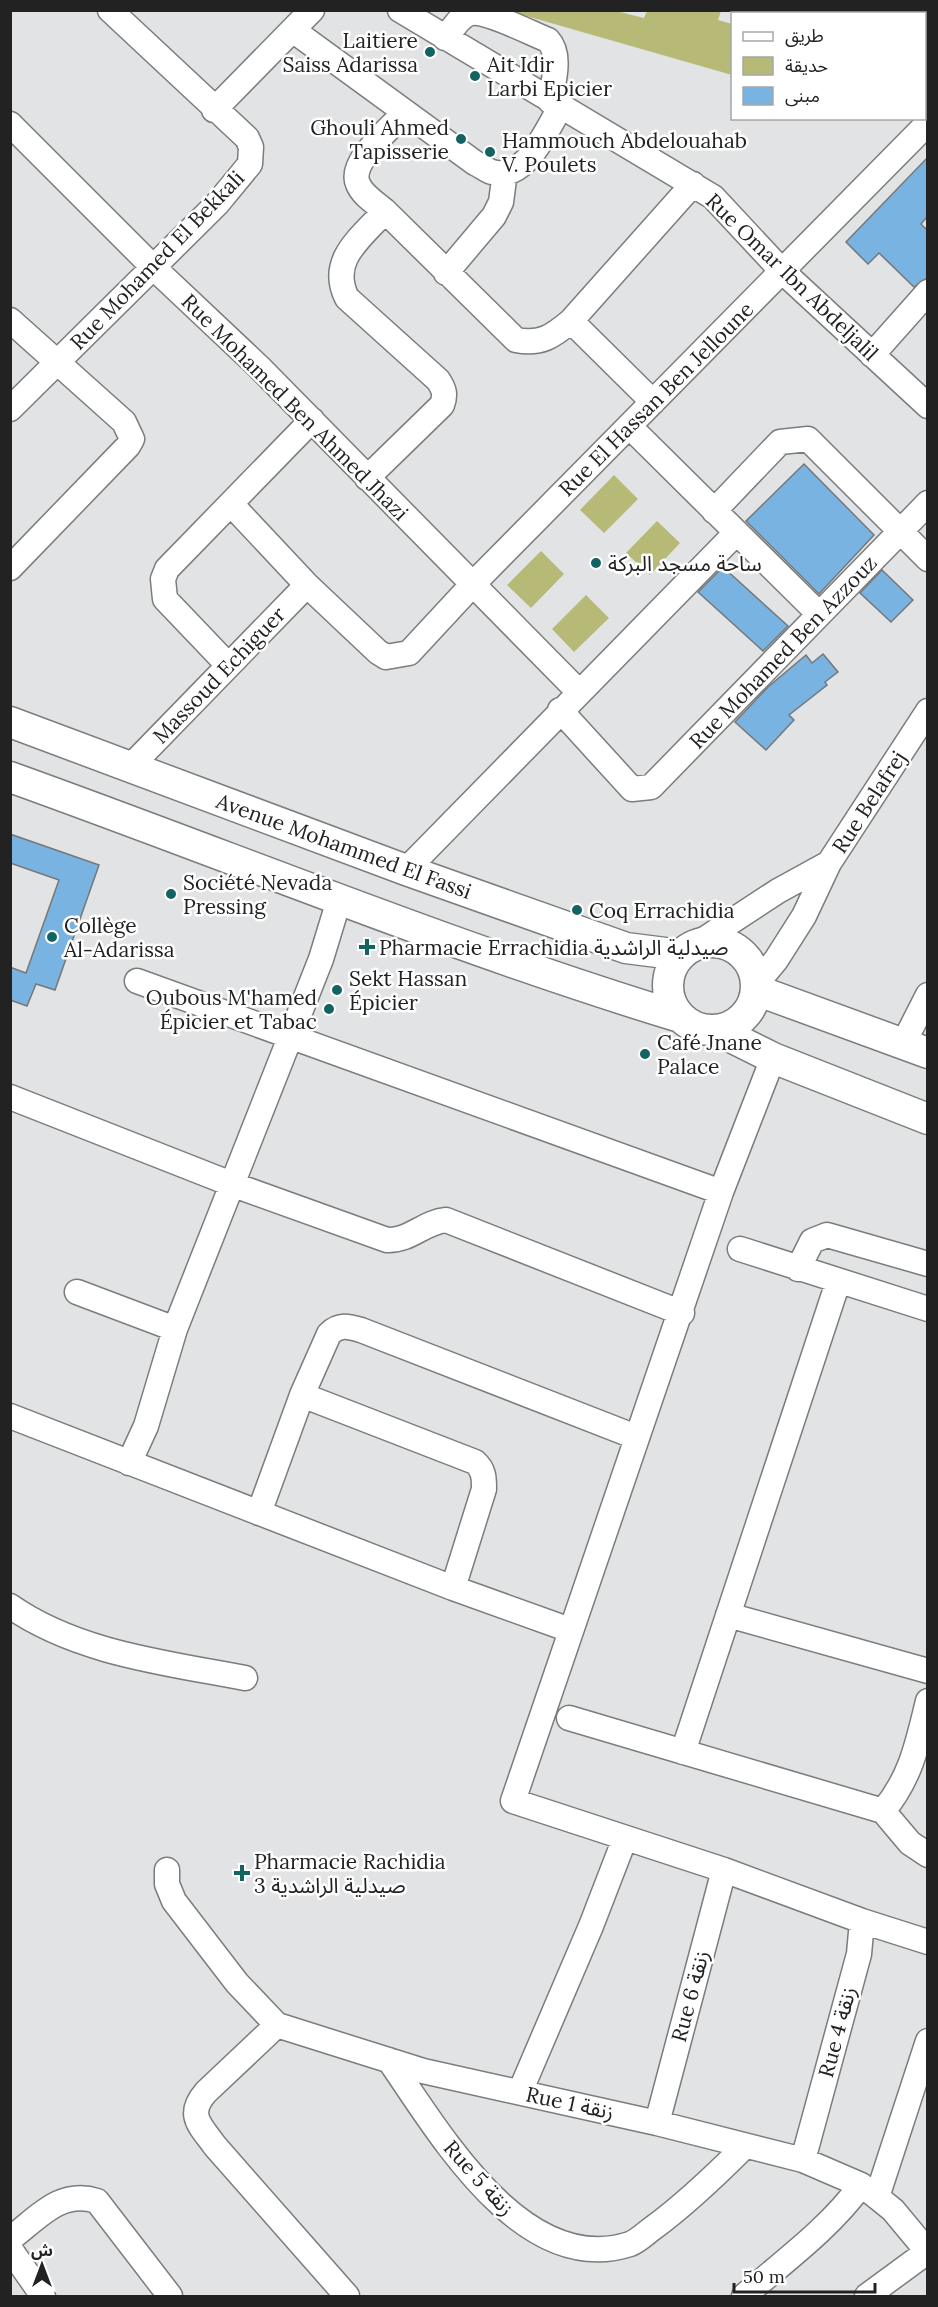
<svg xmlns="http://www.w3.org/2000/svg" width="938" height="2307" viewBox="0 0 938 2307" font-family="Lora,'Noto Sans Arabic',serif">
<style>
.green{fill:#b7ba77}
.building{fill:#79b3e2;stroke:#767778;stroke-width:1.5}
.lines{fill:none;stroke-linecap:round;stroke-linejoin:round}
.minor-casing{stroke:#7b7c7c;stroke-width:27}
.major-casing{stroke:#7b7c7c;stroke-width:33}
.minor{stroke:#fff;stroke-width:24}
.major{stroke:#fff;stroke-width:30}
.poi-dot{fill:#136363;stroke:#fff;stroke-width:2}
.labels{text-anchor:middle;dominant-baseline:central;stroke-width:5;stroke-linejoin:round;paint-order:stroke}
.poi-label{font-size:21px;fill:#222;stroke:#fff;text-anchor:start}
.street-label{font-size:21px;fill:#222;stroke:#fff}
</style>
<rect width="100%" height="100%" fill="#e2e3e4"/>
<path class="green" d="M509,11H616L644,18L647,11H721L718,20L732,24V75Z
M614,475L638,499L604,533L580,510Z
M657,521L680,543L650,575L626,553Z
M541,551L564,574L531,608L507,585Z
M586,595L609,618L574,652L552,629Z"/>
<path class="building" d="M927,158V217L921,224L927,230V278L914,287L879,253L868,264L846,242Z
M804,464L874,535L819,594L746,521Z
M723,567L788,626L763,651L698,592Z
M882,570L913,600L891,622L860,593Z
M823,654L838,672L825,682L827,685L789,715L794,720L766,750L735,722L768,687L806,655L812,663Z
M10,834L99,865L55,990L36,984L27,1006L10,1000V967L26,973L59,880L10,863Z"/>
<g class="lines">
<g class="minor-casing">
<path id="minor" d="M400,10L713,197L782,271L928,406
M294,31L475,163C480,165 486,170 492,172C526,182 546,130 560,108
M445,38C452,31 458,18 468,14C483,8 532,34 548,40C562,55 553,83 550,101
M924,78L928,81
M214,110L312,10
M405,112C391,128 348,162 358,184C363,196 376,203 385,211L516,340C541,345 553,336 571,321L693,184
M10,124L154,268L259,367L579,692
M446,273L494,216L501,202L505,172
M10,320L124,422L132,439L128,446L10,568
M571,321L653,402
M872,355L928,292
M10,409L217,204L250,164L251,147L247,138L110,10
M629,426L818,613
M367,478L442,405C446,394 444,389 438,380L347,298C328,260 361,238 385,211
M231,504L307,585L378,652L386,657L409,653L473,584L928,123
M714,511L780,442L808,439L928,559
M228,665L165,599L163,579L167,569L312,420
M560,710L632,789L651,787L928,503
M131,766L307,585
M406,870L736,533
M694,946L778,891L829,863
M137,981L721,1192
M756,984L776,960L804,916L829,863L928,711
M903,1044L928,995
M773,1058L721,1192L513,1801L724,1870L862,1921L859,1954L803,2160
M10,1097L234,1185L387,1240C410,1241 424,1222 446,1220L682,1313
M740,1249L928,1309
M798,1269L812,1241L827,1235L928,1264
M77,1292L175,1329
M302,1395L475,1462C484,1470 484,1478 484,1489L453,1588
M10,1416L453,1588L570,1630
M129,1463L146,1426L175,1329L321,959L339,900
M259,1513L302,1395L329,1334C339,1324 348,1326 361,1330L636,1437
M10,1606C77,1653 167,1663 245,1678
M728,1615L928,1671
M569,1718L883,1811L910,1843L928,1855
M683,1752L838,1282
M883,1811C911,1778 918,1742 928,1701
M167,1870V1884L174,1901L237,1983L277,2025L423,2071L657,2123L803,2160L861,2185L877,2197L893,2210L928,2252
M862,1921L928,1942
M277,2025L206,2092C186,2115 200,2125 215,2146L347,2296
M389,2060C439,2132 523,2279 630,2244C638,2241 646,2233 653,2228C686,2204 716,2175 745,2146
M520,2092L591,1926L625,1838
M657,2123L724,1870
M877,2197L928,2041
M10,2239C38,2218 60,2189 97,2201L170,2296
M10,2249L43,2296
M744,2296C784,2261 829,2229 861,2185
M867,2296L927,2252"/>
</g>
<g class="major-casing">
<path id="major" d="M10,722L406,870L626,948L681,955
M10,777C233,857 453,948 680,1017
M668 986a44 44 0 1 1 88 0a44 44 0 1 1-88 0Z
M756,990L928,1053
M717,1030L773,1058L928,1119"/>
</g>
<use href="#minor" class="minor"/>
<use href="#major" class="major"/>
</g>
<g class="poi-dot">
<circle cx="430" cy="52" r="6"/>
<circle cx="475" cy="76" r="6"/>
<circle cx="461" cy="139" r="6"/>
<circle cx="490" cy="152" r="6"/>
<circle cx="596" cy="563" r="6"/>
<circle cx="171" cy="894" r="6"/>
<circle cx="577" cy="910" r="6"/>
<circle cx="52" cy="937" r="6"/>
<path d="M364 938h6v6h6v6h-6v6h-6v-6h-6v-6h6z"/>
<circle cx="337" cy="990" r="6"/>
<circle cx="329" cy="1009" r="6"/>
<circle cx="645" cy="1054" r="6"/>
<path d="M239 1864h6v6h6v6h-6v6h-6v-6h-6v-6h6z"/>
</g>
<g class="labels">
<g class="poi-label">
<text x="418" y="40" text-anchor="end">Laitiere<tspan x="418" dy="24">Saiss Adarissa</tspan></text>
<text x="487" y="64">Ait Idir<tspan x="487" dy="24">Larbi Epicier</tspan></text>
<text x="449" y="127" text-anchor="end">Ghouli Ahmed<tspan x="449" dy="24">Tapisserie</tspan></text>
<text x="502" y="140">Hammouch Abdelouahab<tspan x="502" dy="24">V. Poulets</tspan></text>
<text x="608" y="563">ساحة مسجد البركة</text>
<text x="183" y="882">Société Nevada<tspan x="183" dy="24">Pressing</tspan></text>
<text x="589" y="910">Coq Errachidia</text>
<text x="64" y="925">Collège<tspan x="64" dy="24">Al-Adarissa</tspan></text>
<text x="379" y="947">Pharmacie Errachidia صيدلية الراشدية</text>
<text x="349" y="978">Sekt Hassan<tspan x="349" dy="24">Épicier</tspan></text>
<text x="317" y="997" text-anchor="end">Oubous M'hamed<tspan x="317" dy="24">Épicier et Tabac</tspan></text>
<text x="657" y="1042">Café Jnane<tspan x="657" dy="24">Palace</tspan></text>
<text x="254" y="1861">Pharmacie Rachidia<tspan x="254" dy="24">3 صيدلية الراشدية</tspan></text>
</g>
<g class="street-label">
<text transform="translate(157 260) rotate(-46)">Rue Mohamed El Bekkali</text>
<text transform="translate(792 277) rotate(44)">Rue Omar Ibn Abdeljalil</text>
<text transform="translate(656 399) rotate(-45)">Rue El Hassan Ben Jelloune</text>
<text transform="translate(295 407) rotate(45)">Rue Mohamed Ben Ahmed Jhazi</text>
<text transform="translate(783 652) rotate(-46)">Rue Mohamed Ben Azzouz</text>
<text transform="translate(219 675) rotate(-46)">Massoud Echiguer</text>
<text transform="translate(869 802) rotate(-57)">Rue Belafrej</text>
<text transform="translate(344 846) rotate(20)">Avenue Mohammed El Fassi</text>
<text transform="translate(690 1996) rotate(-75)">Rue 6 زنقة</text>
<text transform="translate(837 2032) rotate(-75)">Rue 4 زنقة</text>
<text transform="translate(570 2103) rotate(12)">Rue 1 زنقة</text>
<text transform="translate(479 2178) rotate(48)">Rue 5 زنقة</text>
</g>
</g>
<rect width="938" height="2307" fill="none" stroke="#222222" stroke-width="24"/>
<rect x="731" y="12" width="195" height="108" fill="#ffffff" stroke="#a7a7a7" stroke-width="1.5"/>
<rect x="743" y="32" width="30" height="9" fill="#ffffff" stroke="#a7a7a7" stroke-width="1.5"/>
<text x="785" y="42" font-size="18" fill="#222222">طريق</text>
<rect x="743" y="57" width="30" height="18" fill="#b7ba77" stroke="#a7a7a7" stroke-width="1.5"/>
<text x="785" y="72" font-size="18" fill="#222222">حديقة</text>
<rect x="743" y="87" width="30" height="18" fill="#79b3e2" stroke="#a7a7a7" stroke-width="1.5"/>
<text x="785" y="102" font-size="18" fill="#222222">مبنى</text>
<g transform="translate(42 2265)" stroke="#ffffff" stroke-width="4.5" paint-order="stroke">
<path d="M0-4.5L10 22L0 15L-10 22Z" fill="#222222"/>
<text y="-9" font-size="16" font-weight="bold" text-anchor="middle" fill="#222222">ش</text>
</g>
<path d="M734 2283v9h141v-9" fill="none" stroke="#222222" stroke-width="3"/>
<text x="743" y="2283" font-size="18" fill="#222222" stroke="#ffffff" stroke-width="4.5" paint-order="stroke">50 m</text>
</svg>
